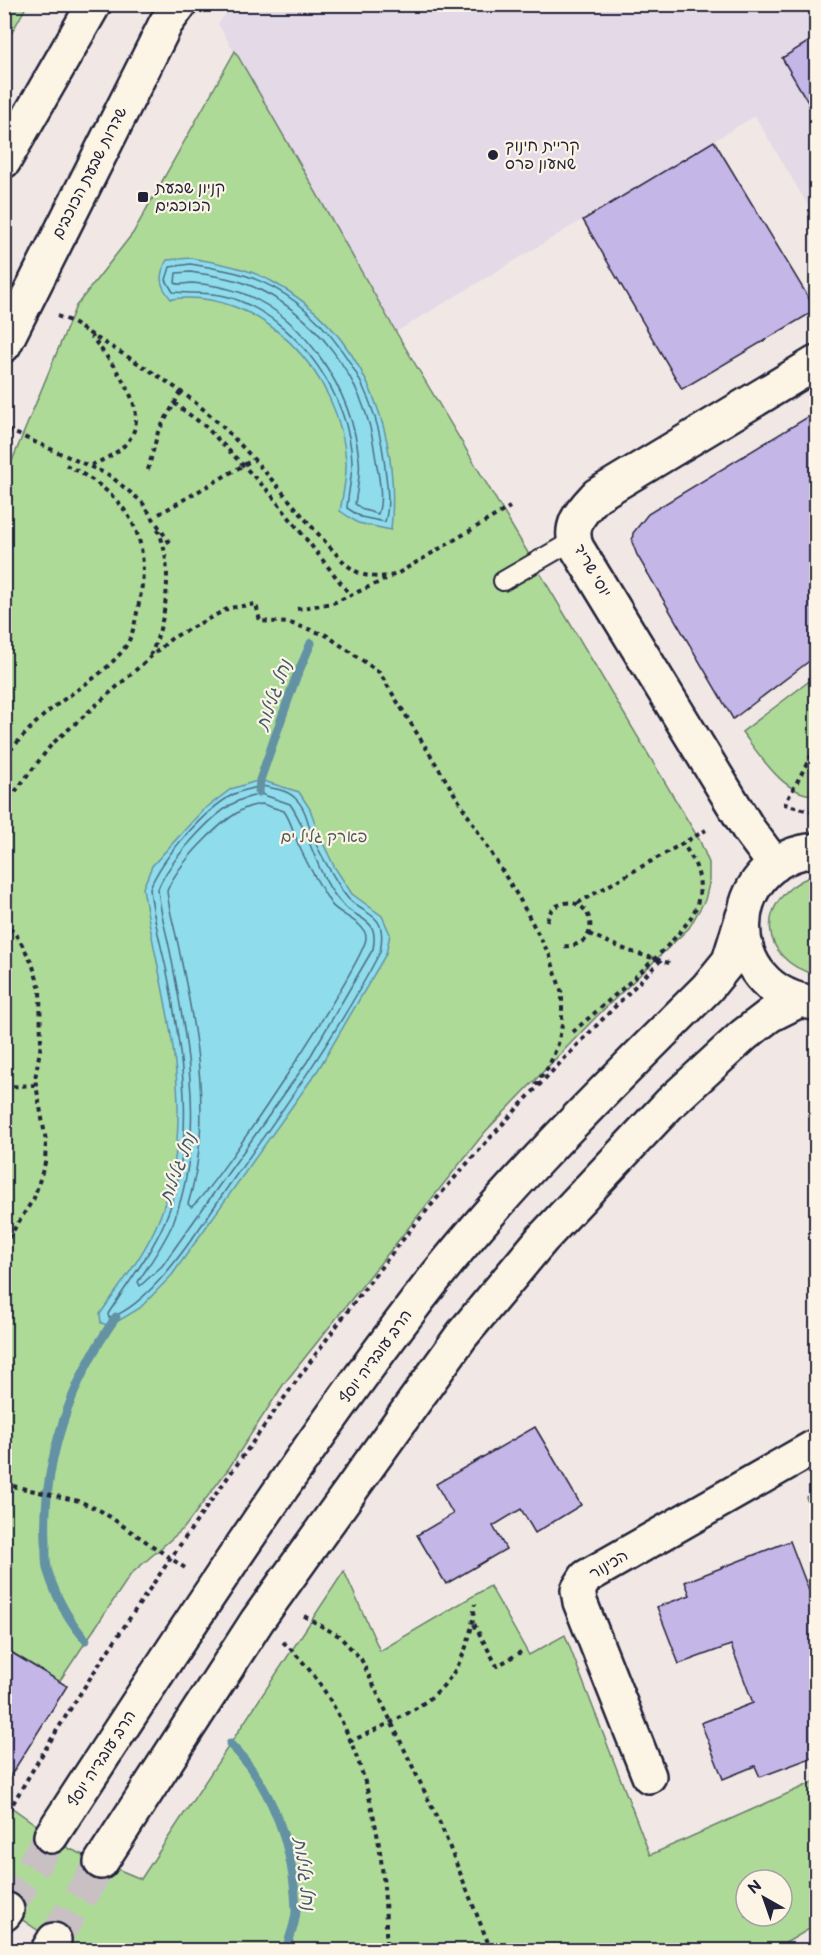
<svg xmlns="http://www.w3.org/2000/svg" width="821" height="1955" viewBox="0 0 821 1955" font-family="'Balsamiq Sans','Playpen Sans Hebrew',sans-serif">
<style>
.built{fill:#e4d9e6}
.green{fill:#aeda98;stroke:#687e6a;stroke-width:1.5;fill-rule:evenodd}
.water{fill:#8edcec;stroke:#6392a5;stroke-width:1.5}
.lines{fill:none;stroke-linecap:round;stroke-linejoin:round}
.shore{stroke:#4d6c82;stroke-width:1.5}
.stream{stroke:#6392a5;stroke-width:9}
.building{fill:#c4b6e7;stroke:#22223b;stroke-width:1.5}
.street-tunnel{stroke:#c8c0c3;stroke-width:33;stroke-dasharray:33 16;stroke-linecap:butt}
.lane-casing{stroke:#22223b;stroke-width:22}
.street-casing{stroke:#22223b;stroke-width:38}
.secondary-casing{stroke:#22223b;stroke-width:38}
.path{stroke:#22223b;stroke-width:4;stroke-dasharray:4.5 4.5;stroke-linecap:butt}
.lane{stroke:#fcf5e5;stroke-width:18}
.street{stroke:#fcf5e5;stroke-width:33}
.secondary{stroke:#fcf5e5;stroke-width:33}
.poi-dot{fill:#22223b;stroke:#fcf5e5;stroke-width:2}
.labels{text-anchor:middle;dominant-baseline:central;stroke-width:4.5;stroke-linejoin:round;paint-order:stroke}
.poi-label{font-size:16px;fill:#22223b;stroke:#fcf5e5;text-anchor:start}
.street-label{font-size:16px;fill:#22223b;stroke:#fcf5e5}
.park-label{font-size:16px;fill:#4c5957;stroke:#fcf5e5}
.water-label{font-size:18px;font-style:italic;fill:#425a70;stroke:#fcf5e5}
</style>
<rect width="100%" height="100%" fill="#f1e8e5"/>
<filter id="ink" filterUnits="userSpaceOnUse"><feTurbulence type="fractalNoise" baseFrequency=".0167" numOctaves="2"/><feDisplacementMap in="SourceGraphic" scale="12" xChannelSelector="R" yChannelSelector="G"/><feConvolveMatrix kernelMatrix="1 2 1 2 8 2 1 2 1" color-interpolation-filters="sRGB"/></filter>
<g filter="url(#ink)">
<path class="built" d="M233,4L816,5V219L755,116L396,332L218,24Z"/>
<path class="green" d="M5,4L27,5L5,45L4,5Z
M235,51L396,332L700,841L709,863V884L705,900L689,928L596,1017L485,1132L283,1385L229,1468L184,1528L131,1574L59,1682L5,1648V478L76,306L133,233Z
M816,676V795C784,796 760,755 742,732Z
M809,877H816V975C758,960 755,900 809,877Z
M816,1491V1525L806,1497Z
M344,1571L380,1651L490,1586L529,1655L565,1635L650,1855L816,1781V1925L774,1950H67L5,1908L4,1802L70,1849L141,1879ZM746,1880H782V1916H746Z"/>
<path class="water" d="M191,258C219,263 248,268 273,282C363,331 401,432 391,530L358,523L340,511C343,494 347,478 346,461C340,373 262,288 171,299C159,285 158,276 167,260Z
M260,780L299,792L310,809L320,837L335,868L352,894L382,916L390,934L386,954L318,1070L172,1275L140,1308L110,1326L101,1323L100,1314C121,1284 147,1251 160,1217C202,1109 160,996 143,888L152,866L202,811L231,789Z"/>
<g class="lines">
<path class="shore" d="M190,264C208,267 227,270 244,275C322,300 374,381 384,459C386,479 391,502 385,522L361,517L347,508C348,493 352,478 352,462C350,397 300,325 240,301C218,291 196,294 173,292L166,280L170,267Z
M190,272C208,275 227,277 244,283C315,310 366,380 375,454C378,473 384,496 378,514L364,510L355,504C357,489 361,474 359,459C352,392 307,318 242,293C227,288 208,284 192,283C185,283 180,286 175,283L176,273Z
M261,786C271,788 288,790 295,798C307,809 308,826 314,840C322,858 333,875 343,892C361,919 389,907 380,952C338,1033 285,1107 232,1181C204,1220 155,1304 109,1318L108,1314C127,1284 151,1254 165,1221C197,1146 183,1059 169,982C163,951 153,920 150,888C162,858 204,810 234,794C242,790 252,789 261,786Z
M261,794L290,804C311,834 316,876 342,904C360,922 379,917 373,949L307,1062L162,1266L140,1286L138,1282C150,1263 164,1244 173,1223C206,1139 188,1046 172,961C168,937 160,914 158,889C168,863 212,813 238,801C245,798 254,796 261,794Z
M262,804L284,811C292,822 294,836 300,848C309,868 320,886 331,904C339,915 366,922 366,938C366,960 210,1197 191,1207L188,1204C213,1123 197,1034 180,954C176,932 169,912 167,891C177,865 216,825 240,811C246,807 255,805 262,804Z"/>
<path class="stream" d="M259,792L260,780L295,680L311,643
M86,1640C69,1621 56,1597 48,1572C45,1563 46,1551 46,1541C42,1462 71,1381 116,1317
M230,1744C273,1786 294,1850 296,1910C296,1923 289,1938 286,1950"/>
</g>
<path class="building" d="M816,37V116L782,58Z
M714,141L816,310L682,389L583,220Z
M816,412V656L733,719L637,555L632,542L633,533L648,514Z
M535,1427L581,1505L535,1533L521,1509L493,1526L506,1549L446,1584L417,1535L453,1514L436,1484Z
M790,1541L816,1609V1756L760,1777L755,1766L723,1779L701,1723L753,1703L731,1645L679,1664L657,1607L690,1595L685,1582Z
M4,1648L67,1686L4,1786Z"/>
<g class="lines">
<path class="street-tunnel" d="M7,1910L51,1836
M54,1940L101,1862"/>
<g class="lane-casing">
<path id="lane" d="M503,581L574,540"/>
</g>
<g class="street-casing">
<path id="street" d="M775,865L749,830L577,548C567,525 582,511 597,495L816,363
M815,1003C718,992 721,859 816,850
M649,1776L580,1602L578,1590L586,1577L816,1446
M51,1836C169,1655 286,1473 417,1301C503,1188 607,1088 707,988L729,961L743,916
M101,1862L257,1621L462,1335L542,1239L670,1103L744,1035L770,1015L798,1001
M4,1914L7,1910
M48,1950L54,1940"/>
</g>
<g class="secondary-casing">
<path id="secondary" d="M4,161L94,4
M4,345L166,23L180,4"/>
</g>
<path class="path" d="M57,316L70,321C114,350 163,375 203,409C251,450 287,500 329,546C351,571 361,581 395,575L510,507
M174,403L206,427L269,492L351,596
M8,430L109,475L142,502L171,545
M91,465C171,435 127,383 91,336
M148,470L158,432L181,392
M159,514L254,459
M297,609L333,603L391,577
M150,656C167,621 175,562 156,526
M816,747L785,804L816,813
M4,757C19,741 33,724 49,711C73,691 104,675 123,650C134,636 135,620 139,603C154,533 125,493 62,463
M4,806L52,744L172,638L229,608L256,604L260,621L290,623L326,635L379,672L519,898L550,956L562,994V1025L558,1044L549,1066L534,1087
M4,816L10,800
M578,903L706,830
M4,905L9,923
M4,921L19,939L32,963L40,989L41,1044L35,1079L46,1141L45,1163L34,1198L4,1245
M547,921C549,912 552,907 561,904C593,893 607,950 560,946
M589,934L629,951L672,964
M573,1032C600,1007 690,935 697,904C704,880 697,864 683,844
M4,1087L35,1085
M4,1484L79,1501L101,1511L188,1570
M304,1616L339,1636L361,1659L442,1828L491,1950
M474,1624L497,1666L521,1652
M283,1642C364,1714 388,1847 386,1950
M349,1742C420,1709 466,1692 475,1604
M4,1819C72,1700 149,1588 228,1477C287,1394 345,1311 409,1232C487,1136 574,1048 661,960"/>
<use href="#lane" class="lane"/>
<use href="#street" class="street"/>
<use href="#secondary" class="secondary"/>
</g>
</g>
<g class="poi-dot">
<circle cx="493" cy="155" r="6"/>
<rect x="137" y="191" width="12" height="12" rx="3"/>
</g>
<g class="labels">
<g class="poi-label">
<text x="505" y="146">קריית חינוך<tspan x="505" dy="18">שמעון פרס</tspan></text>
<text x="155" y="188">קניון שבעת<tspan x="155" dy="18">הכוכבים</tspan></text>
</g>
<g class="street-label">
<text transform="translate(90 173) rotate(-63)">שדרות שבעת הכוכבים</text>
<text transform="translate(592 571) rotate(60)">יוסי שריד</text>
<text transform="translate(376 1357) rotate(-54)">הרב עובדיה יוסף</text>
<text transform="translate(609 1565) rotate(-31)">הכינור</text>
<text transform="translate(102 1759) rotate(-57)">הרב עובדיה יוסף</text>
</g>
<g class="park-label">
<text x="324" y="837">פארק גליל ים</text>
</g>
<g class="water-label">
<text transform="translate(274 695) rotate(-70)">נחל גלילות</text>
<text transform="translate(178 1168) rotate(-69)">נחל גלילות</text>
<text transform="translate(304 1874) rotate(83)">נחל גלילות</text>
</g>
</g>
<rect width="821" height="1955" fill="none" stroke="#fcf5e5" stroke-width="24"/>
<rect x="12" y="12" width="797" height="1931" fill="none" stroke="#22223b" stroke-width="2" filter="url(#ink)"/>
<g transform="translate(764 1898) rotate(320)"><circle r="28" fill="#fcf5e5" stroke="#a5a1a1" stroke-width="1.5"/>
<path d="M0-4.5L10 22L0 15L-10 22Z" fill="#22223b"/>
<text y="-9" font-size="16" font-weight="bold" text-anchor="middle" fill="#22223b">N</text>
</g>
</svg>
